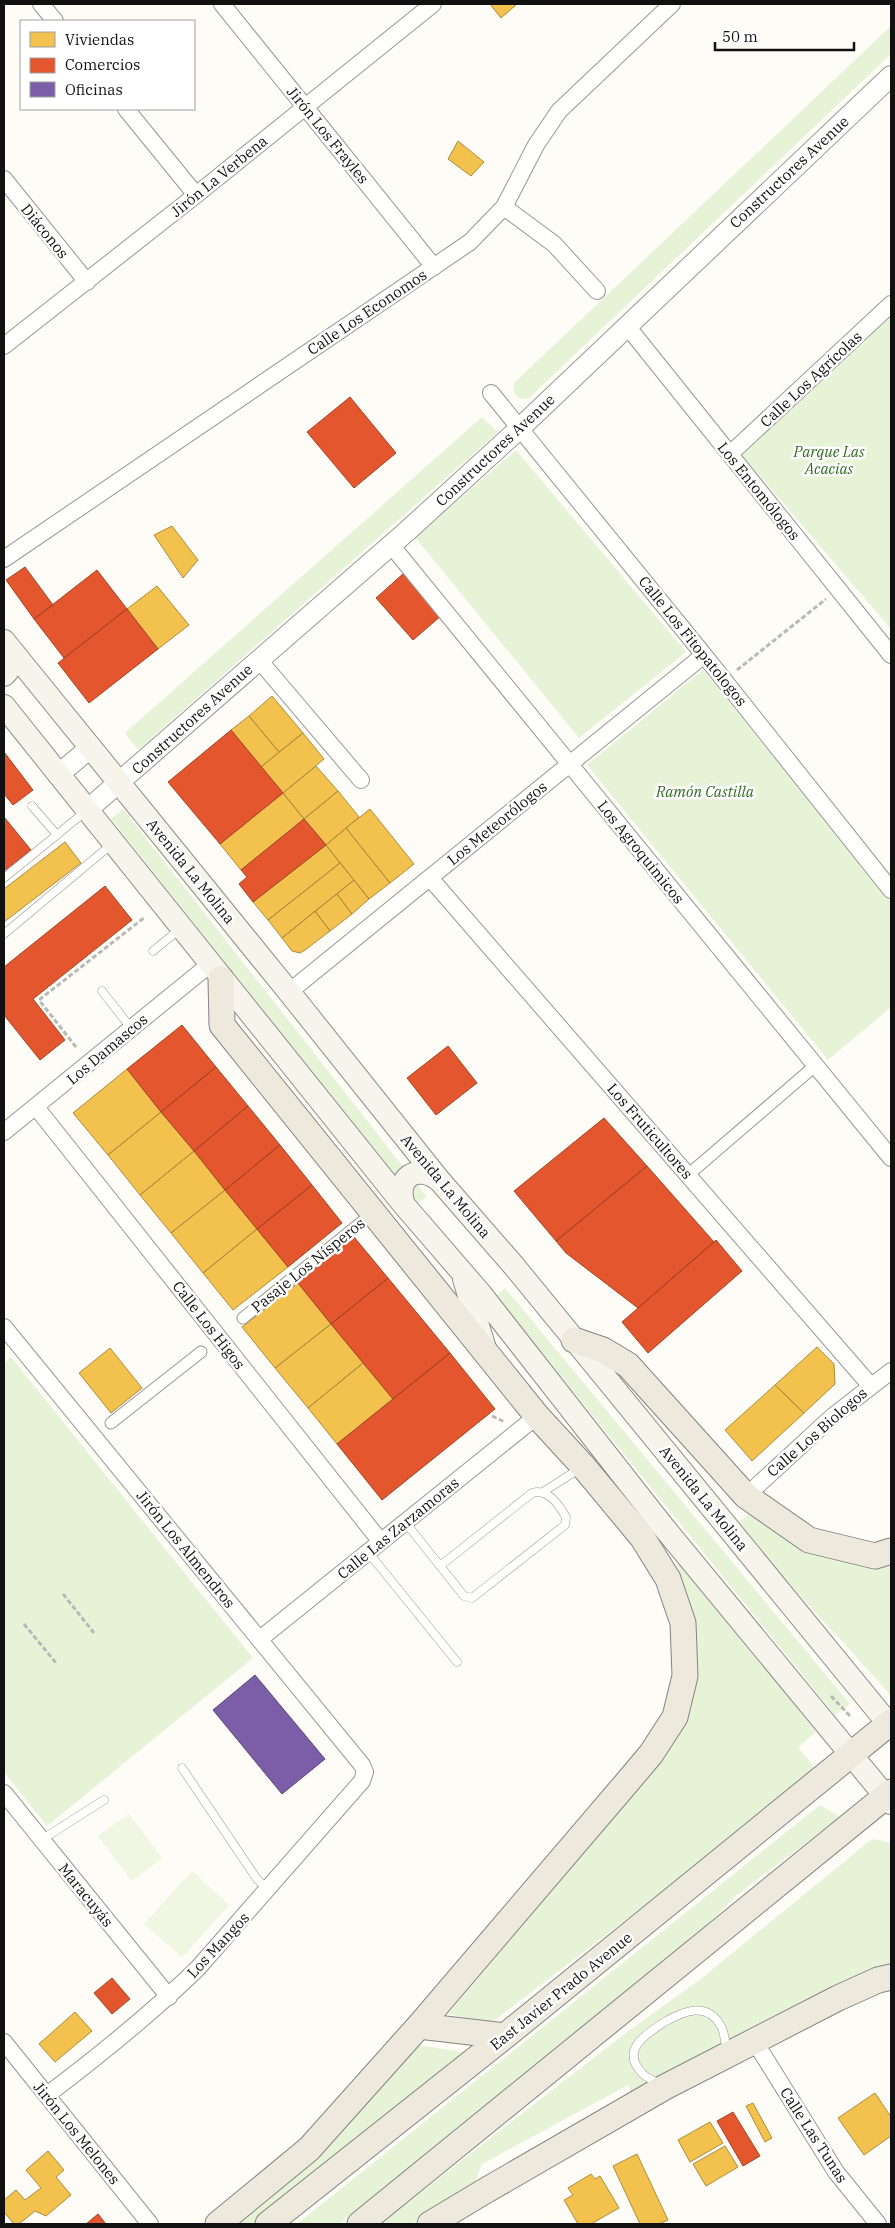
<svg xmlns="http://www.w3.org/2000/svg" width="895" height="2228" viewBox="0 0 895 2228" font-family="'IBM Plex Serif',serif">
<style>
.green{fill:#e7f3d7}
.pitch{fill:#f0f6e1}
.homes{fill:#f2c14e;stroke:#ae8c3c}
.shops{fill:#e4572e;stroke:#a54225}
.offices{fill:#7b5ea7;stroke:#5b477a}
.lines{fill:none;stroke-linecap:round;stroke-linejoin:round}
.service-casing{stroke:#979795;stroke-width:9}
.pedestrian-casing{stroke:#979795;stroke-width:13}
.minor-casing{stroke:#979795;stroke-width:18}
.tertiary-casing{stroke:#979795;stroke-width:22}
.secondary-casing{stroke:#8e8d8b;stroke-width:24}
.primary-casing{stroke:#858482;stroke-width:27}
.path{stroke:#b9b9b8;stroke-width:3;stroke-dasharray:5 2.5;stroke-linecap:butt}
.service{stroke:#fffffe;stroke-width:8}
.pedestrian{stroke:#fffffe;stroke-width:11}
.minor{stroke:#fffffe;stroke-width:16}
.tertiary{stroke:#fffffe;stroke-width:20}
.secondary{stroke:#f6f4eb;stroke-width:22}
.primary{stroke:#ede9dc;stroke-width:25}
.labels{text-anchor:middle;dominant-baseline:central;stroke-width:5;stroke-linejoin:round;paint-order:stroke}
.street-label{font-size:15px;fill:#111;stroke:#fff}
.park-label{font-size:15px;font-style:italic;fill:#2f6b1f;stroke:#fff}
</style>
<rect width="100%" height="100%" fill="#fdfcf7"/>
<path class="green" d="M891,26V54L529,398L520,399L514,393V383Z
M891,315V629L742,455Z
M482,417L498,432L138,750L125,733Z
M516,450L686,652L579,738L415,537Z
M703,670L891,901V1007L828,1060L587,765Z
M123,809L427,1197L416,1204L111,819Z
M505,1288L850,1704L835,1715L496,1296Z
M11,1357L253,1658L47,1826L4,1772V1363Z
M750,1513L891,1561V1693L890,1694L740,1530L739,1522Z
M679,1559L816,1732L798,1747L818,1772L491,2023L448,2014L650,1774L684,1719L677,1572Z
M820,1805L840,1817L737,1895L692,1940L339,2224H297Z
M872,1839L891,1843V1967L740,2036L631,2092L628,2085L482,2164L475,2182L411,2224H380L623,2035L702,1978Z
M417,2045L470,2053L328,2169L255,2224H230Z"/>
<path class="pitch" d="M129,1814L162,1858L132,1881L98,1836Z
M192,1871L229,1905L182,1957L144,1924Z"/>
<path class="homes" d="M490,4H517L501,18Z
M458,141L484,162L471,176L448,159Z
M172,526L198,560L183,578L154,535Z
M157,586L189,625L158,649L127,609Z
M272,696L303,733L279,752L249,716Z
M249,716L279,752L261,767L231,730Z
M303,733L324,759L283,793L261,767Z
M316,766L338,791L304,819L283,793Z
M338,791L359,817L326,845L304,819Z
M283,793L304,819L241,870L220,844Z
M370,809L414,864L390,883L346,828Z
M346,828L390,883L369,899L326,845Z
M65,842L81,863L4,922V889Z
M326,845L340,863L268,920L253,902Z
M340,863L354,880L282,938L268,920Z
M354,880L369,899L352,914L337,894Z
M337,894L352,914L330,931L315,911Z
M315,911L330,931L305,950L300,953L292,951L282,938Z
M127,1069L161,1112L108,1155L73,1113Z
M161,1112L194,1151L140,1195L108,1155Z
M194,1151L225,1190L171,1233L140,1195Z
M225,1190L257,1229L203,1273L171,1233Z
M257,1229L288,1267L233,1310L203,1273Z
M298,1283L331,1324L275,1368L242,1327Z
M331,1324L363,1363L308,1408L275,1368Z
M817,1347L834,1364L835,1384L804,1413L775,1385Z
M110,1348L142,1388L111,1413L79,1373Z
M363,1363L393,1399L337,1444L308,1408Z
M775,1385L804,1413L752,1461L725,1430Z
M75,2012L92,2031L55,2062L39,2044Z
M875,2093L891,2117V2136L864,2155L838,2118Z
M753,2103L772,2138L765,2142L746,2106Z
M710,2122L723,2143L690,2162L678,2140Z
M725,2146L738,2167L706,2186L693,2164Z
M48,2151L64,2170L56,2177L71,2195L46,2216L35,2211L19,2224H14L4,2212V2200L16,2190L25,2200L41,2188L26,2170Z
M637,2154L668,2220L659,2224H640L613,2166Z
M591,2174L595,2179L600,2176L619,2208L591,2224H578L564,2200L573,2195L568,2188Z"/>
<path class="shops" d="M350,397L396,453L354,488L307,432Z
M25,567L53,605L34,619L6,580Z
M97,570L127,609L64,658L34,619Z
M404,573L442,615L413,640L376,598Z
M127,609L158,649L89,703L58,663Z
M231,730L283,793L220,844L168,782Z
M4,752L33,790L13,805L4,794Z
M4,817L31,850L4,871Z
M304,819L326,845L253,902L239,884L247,877L241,870Z
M105,886L132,920L33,999L65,1040L40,1060L4,1015V967Z
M182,1025L216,1067L161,1112L127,1069Z
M448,1046L477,1083L436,1115L407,1078Z
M216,1067L248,1106L194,1151L161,1112Z
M248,1106L280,1145L225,1190L194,1151Z
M604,1118L647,1166L556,1241L514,1191Z
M280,1145L312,1185L257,1229L225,1190Z
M647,1166L714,1242L638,1308L566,1253L556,1241Z
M312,1185L342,1223L288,1267L257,1229Z
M354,1237L388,1278L331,1324L298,1283Z
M716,1240L742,1271L648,1353L622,1322Z
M388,1278L450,1353L393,1399L331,1324Z
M450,1353L495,1409L382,1500L337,1444Z
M112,1978L130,1999L112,2014L94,1993Z
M733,2112L760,2156L743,2166L717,2121Z
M98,2214L106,2224H86Z"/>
<path class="offices" d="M255,1675L325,1759L282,1794L213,1710Z"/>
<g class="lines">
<g class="service-casing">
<path id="service" d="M32,806L57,835
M4,878L86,811
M4,934L112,844
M153,951L180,929
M102,991L131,1028
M543,1492L579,1469
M405,1522L464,1596L472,1598L565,1525L566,1517C559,1505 548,1488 532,1493L440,1566
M368,1552L457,1662
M182,1768L257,1879L268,1890
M41,1840L104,1800
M661,2085C655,2081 646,2078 642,2073C620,2050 646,2034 663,2023C683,2011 708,2000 722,2028C725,2035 725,2044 727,2051"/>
</g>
<g class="pedestrian-casing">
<path id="pedestrian" d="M688,1175L816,1065
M243,1318L373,1213
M111,1423L201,1352"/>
</g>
<g class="minor-casing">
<path id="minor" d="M41,4L55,21
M222,4L434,267
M126,109L196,195
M4,179L87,282
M504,207L554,244L597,291
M627,326L891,655
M4,346L196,195L433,4
M491,393L704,655L891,890
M730,454L891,304
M391,545L891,1158
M4,559L470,242L504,207L536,145L559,111L672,4
M259,660L361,780
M430,878L870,1385
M289,992L704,655
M36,1107L381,1542
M4,1132L209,965
M4,1327L362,1765L365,1772L362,1781L198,1968C151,2014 100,2055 47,2095
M746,1496L833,1416L891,1371
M260,1639L537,1416
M4,1793L169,1997
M4,2042L150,2224
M755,2042L836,2172L878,2224"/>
</g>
<g class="tertiary-casing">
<path id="tertiary" d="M58,775L90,748
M86,811L406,532L520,428L891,76"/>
</g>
<g class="secondary-casing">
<path id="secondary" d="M4,641L289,992L440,1181L514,1266L891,1727
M4,675C13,667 12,659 9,648
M4,706L404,1205L480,1293L661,1524L891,1803
M404,1205C394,1178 417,1162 440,1181
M464,1279L485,1349"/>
</g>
<g class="primary-casing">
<path id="primary" d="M574,1340L603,1350L628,1365L746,1496L809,1540L875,1556L891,1551
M419,2026L505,2036
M218,2224L309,2149L419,2026L624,1786L651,1754L675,1717L685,1676L683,1623L668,1579L642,1537L583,1466L537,1416L222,1025L221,979
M268,2224L505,2036L891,1722
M360,2224L891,1792
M430,2224L485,2191L665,2087L838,1998L878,1980L891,1977"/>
</g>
<path class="path" d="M737,670L826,599
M76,1047L39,1000L145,917
M492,1416L505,1422
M63,1594L94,1633
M24,1624L56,1663
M831,1696L850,1716"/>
<use href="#service" class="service"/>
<use href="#pedestrian" class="pedestrian"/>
<use href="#minor" class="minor"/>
<use href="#tertiary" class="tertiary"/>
<use href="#secondary" class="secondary"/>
<use href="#primary" class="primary"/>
</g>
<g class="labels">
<g class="street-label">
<text transform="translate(328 135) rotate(51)">Jirón Los Frayles</text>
<text transform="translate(789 172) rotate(-43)">Constructores Avenue</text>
<text transform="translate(219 176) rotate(-39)">Jirón La Verbena</text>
<text transform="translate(45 231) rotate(51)">Diáconos</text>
<text transform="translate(367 312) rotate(-34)">Calle Los Economos</text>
<text transform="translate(811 379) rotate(-43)">Calle Los Agrícolas</text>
<text transform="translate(495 450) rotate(-43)">Constructores Avenue</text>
<text transform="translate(759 491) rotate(51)">Los Entomólogos</text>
<text transform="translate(693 641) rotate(51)">Calle Los Fitopatologos</text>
<text transform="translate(192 719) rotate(-42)">Constructores Avenue</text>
<text transform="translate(497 823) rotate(-39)">Los Meteorólogos</text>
<text transform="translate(641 852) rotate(51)">Los Agroquímicos</text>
<text transform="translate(191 871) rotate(51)">Avenida La Molina</text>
<text transform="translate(107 1049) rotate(-40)">Los Damascos</text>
<text transform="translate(650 1131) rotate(49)">Los Fruticultores</text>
<text transform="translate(446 1186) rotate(50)">Avenida La Molina</text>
<text transform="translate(308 1265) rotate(-39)">Pasaje Los Nísperos</text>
<text transform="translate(209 1325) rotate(52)">Calle Los Higos</text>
<text transform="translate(817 1432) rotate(-41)">Calle Los Biologos</text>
<text transform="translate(704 1498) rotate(51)">Avenida La Molina</text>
<text transform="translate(398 1528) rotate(-39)">Calle Las Zarzamoras</text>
<text transform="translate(186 1549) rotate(51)">Jirón Los Almendros</text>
<text transform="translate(86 1895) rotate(51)">Maracuyás</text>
<text transform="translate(218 1945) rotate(-47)">Los Mangos</text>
<text transform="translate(561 1991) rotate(-39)">East Javier Prado Avenue</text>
<text transform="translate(77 2133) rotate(51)">Jirón Los Melones</text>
<text transform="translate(814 2135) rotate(57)">Calle Las Tunas</text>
</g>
<g class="park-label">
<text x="829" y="451">Parque Las<tspan x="829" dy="17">Acacias</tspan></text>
<text x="705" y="791">Ramón Castilla</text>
</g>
</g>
<rect width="895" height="2228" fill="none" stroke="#111111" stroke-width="10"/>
<rect x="20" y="20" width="175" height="90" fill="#ffffff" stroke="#a0a0a0"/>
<rect x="30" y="32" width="25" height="15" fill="#f2c14e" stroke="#a0a0a0"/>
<text x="65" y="45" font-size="15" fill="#111111">Viviendas</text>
<rect x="30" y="58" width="25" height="15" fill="#e4572e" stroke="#a0a0a0"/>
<text x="65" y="70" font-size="15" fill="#111111">Comercios</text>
<rect x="30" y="82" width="25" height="15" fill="#7b5ea7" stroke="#a0a0a0"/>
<text x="65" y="95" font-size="15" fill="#111111">Oficinas</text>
<path d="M715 42v8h139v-8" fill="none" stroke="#111111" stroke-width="2.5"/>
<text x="722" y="42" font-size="15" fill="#111111" stroke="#ffffff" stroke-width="4" paint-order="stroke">50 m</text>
</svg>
